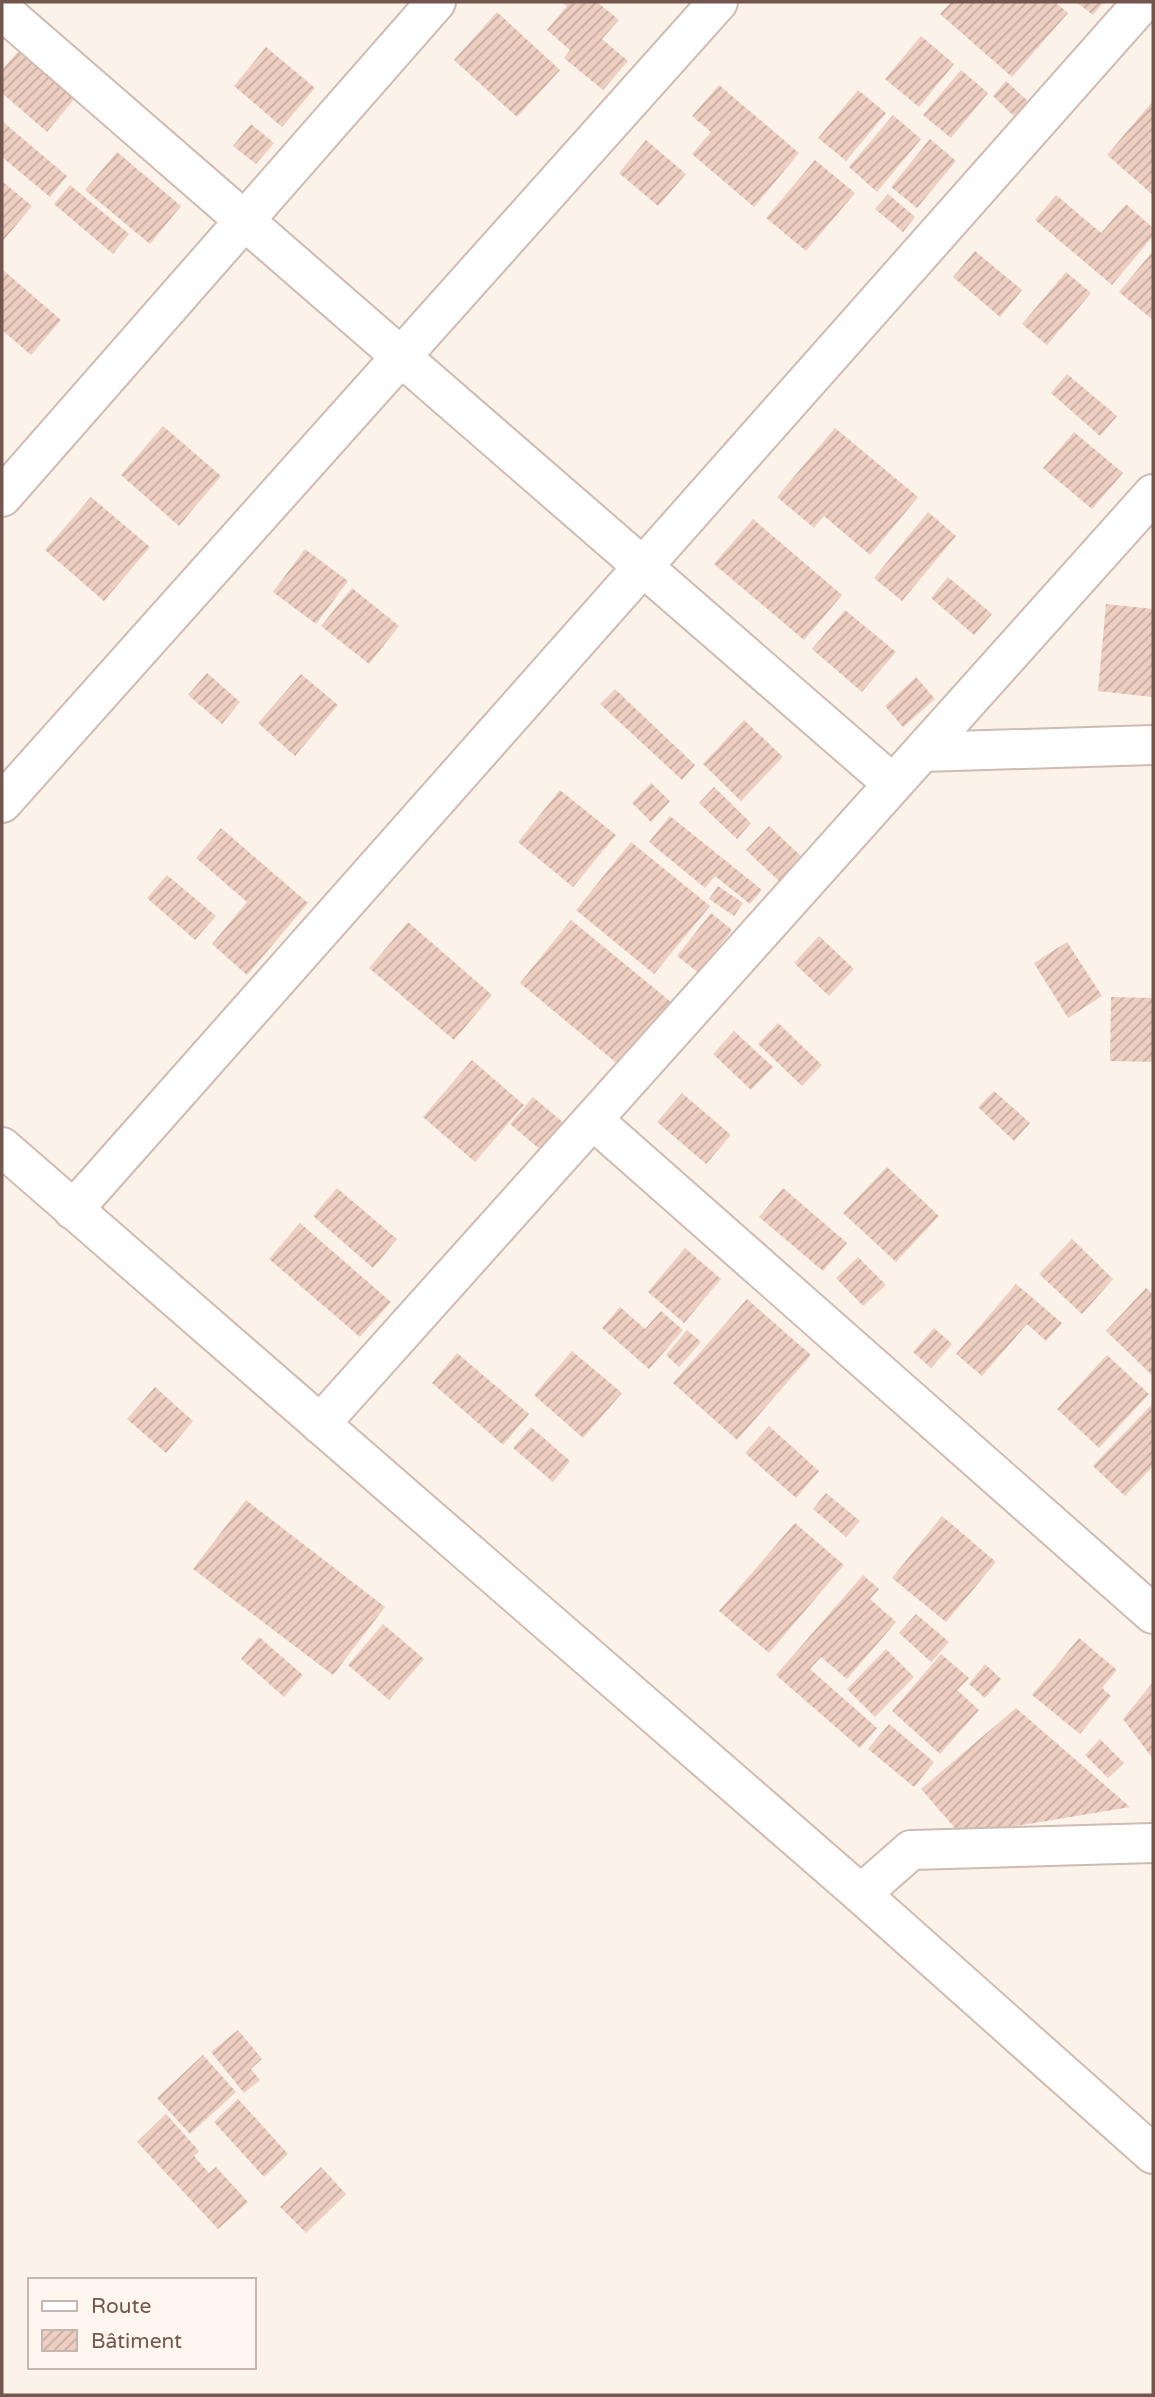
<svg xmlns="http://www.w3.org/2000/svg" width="1155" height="2397" viewBox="0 0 1155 2397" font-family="'Varela Round',sans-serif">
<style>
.building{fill:url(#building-hatch)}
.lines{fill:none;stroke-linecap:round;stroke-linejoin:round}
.street-casing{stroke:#cebbb2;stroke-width:42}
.secondary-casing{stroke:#d1bbb0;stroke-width:42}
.street{stroke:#fff;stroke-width:38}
.secondary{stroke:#fff;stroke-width:38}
</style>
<defs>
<pattern id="building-hatch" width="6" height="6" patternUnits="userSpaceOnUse" patternTransform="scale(1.75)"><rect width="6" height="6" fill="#eecfc2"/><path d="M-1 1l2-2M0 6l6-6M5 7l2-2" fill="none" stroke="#c5aba0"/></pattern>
</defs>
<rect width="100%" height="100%" fill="#fbf2e9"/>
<path class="building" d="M562,2H597L619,20L602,39L628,61L603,90L564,58L570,50L547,30L567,6Z
M951,2H1055L1068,13L1012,77L940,14Z
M1076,2H1104L1093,15Z
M497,12L560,70L517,117L454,60Z
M921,36L954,64L919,107L885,79Z
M266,47L315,88L282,127L234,86Z
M19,50L75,98L47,132L2,93V70Z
M961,70L988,93L951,138L923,115Z
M1006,81L1031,104L1017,119L993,96Z
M719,85L799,153L754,207L692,154L711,132L692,116Z
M858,90L886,113L846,161L818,138Z
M1153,101V195L1107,155Z
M893,115L921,139L877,192L849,167Z
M2,121L67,176L50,197L2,157Z
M251,124L274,143L256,164L233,146Z
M930,139L956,161L917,208L891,187Z
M646,140L686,174L658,206L619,173Z
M117,152L181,206L150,244L85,190Z
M815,160L855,193L806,251L766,218Z
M2,181L32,206L2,242Z
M70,185L129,234L113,254L54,204Z
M888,194L915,217L903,232L875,209Z
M1056,195L1101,233L1126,204L1153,228V236L1112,285L1035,220Z
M975,251L1022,290L1000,317L953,277Z
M1153,251V320L1119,292Z
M3,270L61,320L31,355L2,330Z
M1066,272L1091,293L1047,345L1022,324Z
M1067,374L1117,416L1100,436L1051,393Z
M163,426L221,476L179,526L121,475Z
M835,428L918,497L870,555L824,516L814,528L777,497Z
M1074,432L1123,473L1092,509L1043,468Z
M91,497L150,547L104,601L45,550Z
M928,512L956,536L902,601L874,578Z
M753,519L842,595L804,640L714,564Z
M305,549L348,581L316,624L273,592Z
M948,577L992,614L974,635L931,598Z
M352,588L399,626L369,664L321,626Z
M1106,604L1153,609V697L1098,691Z
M845,610L896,652L862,692L812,649Z
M207,673L240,702L222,724L188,695Z
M301,674L338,705L295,756L258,723Z
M916,677L935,699L903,727L885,706Z
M615,689L695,765L682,780L600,704Z
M744,720L783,757L741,801L703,764Z
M651,783L670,801L651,822L632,803Z
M714,787L751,823L737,839L699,803Z
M560,790L616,835L573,887L518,842Z
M670,816L762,890L750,904L715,876L705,888L649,842Z
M769,826L802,857L779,881L746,850Z
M221,828L308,903L247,975L212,944L247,902L196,858Z
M631,842L710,906L654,974L576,910Z
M167,875L216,916L195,940L147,898Z
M718,886L743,903L734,916L709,899Z
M711,913L732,930L699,973L677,956Z
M571,920L671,1002L620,1066L520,983Z
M408,922L492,995L454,1040L369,968Z
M819,936L854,969L829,996L794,963Z
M1067,942L1102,996L1068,1018L1034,963Z
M1111,997L1153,998V1062L1110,1061Z
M778,1023L822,1065L802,1086L758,1044Z
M734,1031L773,1067L751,1090L713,1054Z
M472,1060L524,1105L475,1162L423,1117Z
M994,1091L1030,1123L1014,1141L978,1107Z
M682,1093L731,1135L706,1164L657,1122Z
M533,1097L565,1124L542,1151L510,1124Z
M887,1167L939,1216L896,1262L843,1213Z
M337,1188L397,1239L373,1268L313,1216Z
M783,1188L847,1243L823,1271L759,1217Z
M300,1223L391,1302L360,1337L269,1259Z
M1072,1239L1113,1279L1082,1314L1039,1274Z
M685,1248L721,1279L684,1323L648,1292Z
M858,1257L886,1285L863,1306L836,1278Z
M1016,1284L1062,1323L1046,1341L1027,1324L982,1376L956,1354Z
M1146,1288L1153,1294V1376L1106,1331Z
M747,1299L811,1355L737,1440L673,1383Z
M620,1307L645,1329L661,1311L683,1330L649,1369L602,1328Z
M934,1328L952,1344L931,1368L913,1352Z
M687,1330L701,1342L679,1367L666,1355Z
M572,1351L622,1393L583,1438L534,1395Z
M457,1353L529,1414L503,1445L432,1383Z
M1107,1355L1149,1394L1099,1448L1057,1409Z
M155,1387L193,1421L166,1453L127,1419Z
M1153,1403V1466L1125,1496L1093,1466Z
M769,1426L819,1471L796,1498L745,1453Z
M531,1427L570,1461L553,1482L513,1448Z
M826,1493L860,1521L846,1537L813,1509Z
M246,1500L385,1607L333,1675L193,1569Z
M942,1516L996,1562L946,1622L892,1578Z
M795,1523L844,1565L769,1653L719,1611Z
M863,1575L879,1589L870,1599L896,1622L847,1679L821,1657L810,1669L877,1728L860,1748L776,1675Z
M916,1614L949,1642L931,1662L899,1633Z
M383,1624L424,1659L389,1700L348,1665Z
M259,1637L303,1675L284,1697L241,1659Z
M1079,1638L1117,1670L1102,1688L1111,1696L1080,1734L1032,1695Z
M886,1649L914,1677L875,1717L847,1689Z
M941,1654L969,1678L957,1690L979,1710L940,1754L892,1711Z
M985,1664L1001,1679L985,1698L969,1684Z
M1153,1682V1759L1123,1719Z
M1016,1708L1130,1807L961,1835L921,1789Z
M889,1724L934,1762L914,1787L868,1749Z
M1100,1739L1124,1763L1108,1778L1085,1755Z
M238,2030L262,2059L251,2069L260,2080L244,2093L211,2052Z
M203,2055L236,2092L190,2134L157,2098Z
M238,2099L288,2154L264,2177L214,2122Z
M166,2114L199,2151L194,2156L209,2173L216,2167L248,2202L218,2229L137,2142Z
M321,2167L346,2194L306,2233L280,2207Z"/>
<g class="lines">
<g class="street-casing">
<path id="street" d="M2,10L893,784
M2,497L436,2
M922,752L1153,745
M2,803L718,2
M593,1120L1153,1614
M73,1210L1143,2
M320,1424L1153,494
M861,1894L911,1850L1153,1843"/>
</g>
<g class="secondary-casing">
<path id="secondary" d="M2,1147L861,1894L1153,2154"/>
</g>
<use href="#street" class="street"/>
<use href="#secondary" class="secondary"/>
</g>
<rect width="1155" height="2397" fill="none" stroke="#73574e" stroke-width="7"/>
<rect x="28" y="2278" width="228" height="91" fill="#fef6ef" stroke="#c6b6af" stroke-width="2"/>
<rect x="42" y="2301" width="35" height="10" fill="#ffffff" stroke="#c6b6af" stroke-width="2"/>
<text x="91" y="2313" font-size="21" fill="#73574e">Route</text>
<rect x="42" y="2330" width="35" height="21" fill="url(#building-hatch)" stroke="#c6b6af" stroke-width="2"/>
<text x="91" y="2348" font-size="21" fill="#73574e">Bâtiment</text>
</svg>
